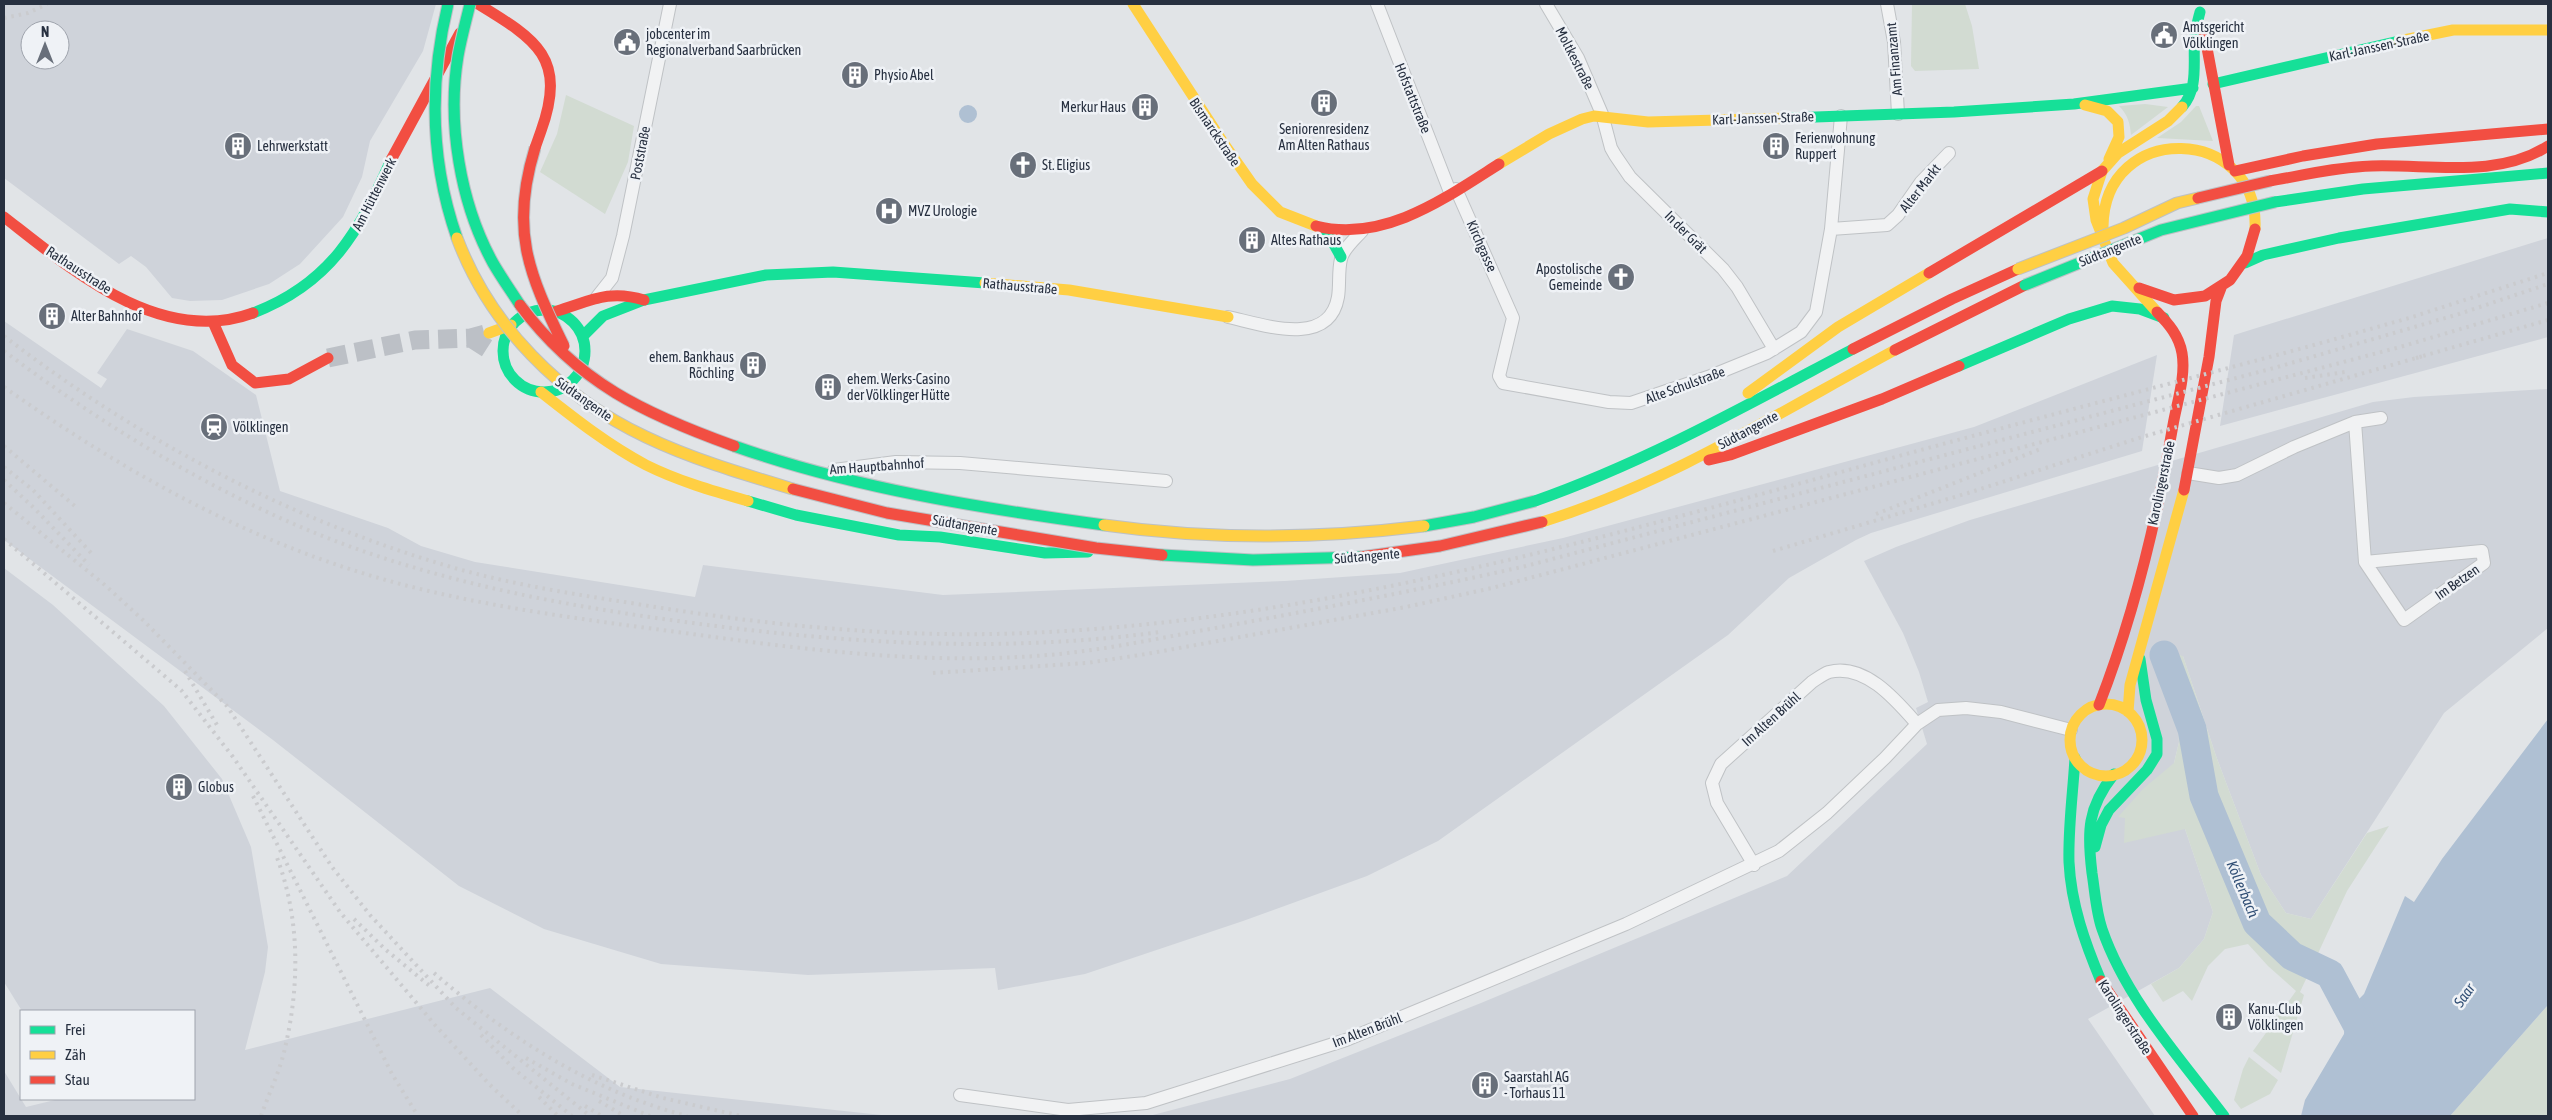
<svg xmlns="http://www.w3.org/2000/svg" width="2552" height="1120" viewBox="0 0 2552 1120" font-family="'Asap Condensed',sans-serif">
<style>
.built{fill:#cfd3da;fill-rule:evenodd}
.green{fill:#d2dbd2}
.water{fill:#afc0d3}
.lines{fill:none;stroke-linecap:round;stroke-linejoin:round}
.river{stroke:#afc0d3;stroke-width:29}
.secondary-tunnel{stroke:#bcc0c6;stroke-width:19;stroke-dasharray:19 9;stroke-linecap:butt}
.street-casing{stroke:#bfc2c5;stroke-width:14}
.street{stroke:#f1f2f3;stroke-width:12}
.fast{stroke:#16e098;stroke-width:11}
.slow{stroke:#ffcf43;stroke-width:11}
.jam{stroke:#f24e42;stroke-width:11}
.rail{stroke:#cacbce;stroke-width:4;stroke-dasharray:2.5 5;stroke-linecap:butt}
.fast-bridge-casing{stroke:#bdc1c5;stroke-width:13;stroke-linecap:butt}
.slow-bridge-casing{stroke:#bdc1c5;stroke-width:13;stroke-linecap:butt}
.jam-bridge-casing{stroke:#bdc1c5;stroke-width:13;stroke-linecap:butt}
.fast-bridge{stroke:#16e098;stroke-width:11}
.slow-bridge{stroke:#ffcf43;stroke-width:11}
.jam-bridge{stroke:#f24e42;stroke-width:11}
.labels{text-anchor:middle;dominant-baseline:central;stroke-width:5;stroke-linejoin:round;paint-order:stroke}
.poi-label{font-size:14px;fill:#273040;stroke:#eff2f6;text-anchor:start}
.street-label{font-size:14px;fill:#273040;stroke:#eff2f6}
.water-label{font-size:15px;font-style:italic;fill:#314f75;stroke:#eff2f6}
</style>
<rect width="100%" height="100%" fill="#e1e4e7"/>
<path class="built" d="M4,4H436L423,51L370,141L362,177L343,217L300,264L269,284L222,300L190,301L172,298L146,267L131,256L119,264L4,178ZM30,30H60V60H30Z
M2548,238V337L2220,426L2234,335Z
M4,321L101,388L107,379L97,373L127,329L193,351L256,395L280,491L388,528L421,546L475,562L695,597L703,565L943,595L1285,581L1400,573L1563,538L1974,427L2157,355L2142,451L1871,533L1856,540L1789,578L1728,635L1438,841L1367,876L1243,921L1085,974L998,990L995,968L808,975L661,964L544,929L459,886L273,740L4,540Z
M2548,389V628L2444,713L2311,919L2286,913L2261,875L2216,756L2183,656L2159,671L2178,722L2179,742L2174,763L2185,829L2213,912L2204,939L2179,968L2088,1019L2155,1116H1149L1290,1079L1481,1003L1787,876L1927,744L1916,708L1928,702L1919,672L1903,633L1864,561L1896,547L1970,520L2373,402L2414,397Z
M4,568L53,605L164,706L222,779L251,847L268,947L265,972L245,1050L490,988L620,1087L891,1116H4V1071L26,1107L59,1099H194V1011H22L4,982Z"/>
<path class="green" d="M1912,4H1965L1972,26L1979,69L1915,71L1911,66Z
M566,95L634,126L628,162L605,214L540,172L557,134Z
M2145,104L2168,107L2131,135C2130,123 2128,115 2119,106Z
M2196,106H2199L2213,141L2157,138L2181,122Z
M2165,651L2183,656L2216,756L2261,875L2286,913L2311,919L2367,833L2389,826L2347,891L2300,992L2304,995L2281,1073L2253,1051L2296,991L2268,966L2248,944L2225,949L2208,966L2192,1001L2183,991L2163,1002L2151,984L2179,968L2204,939L2213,912L2185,829L2124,843L2125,818L2118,817L2143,789L2174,763L2179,742L2178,722L2159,671Z
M2548,1005V1116H2450Z
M2249,1057L2278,1080L2270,1094L2241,1109L2234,1100L2243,1069Z"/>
<path class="water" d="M959 114a9 9 0 1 1 18 0a9 9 0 1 1-18 0Z
M2548,719V1005L2450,1116H2301L2305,1100L2344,1034L2345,1021L2337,1005L2342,997L2358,1000L2364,994L2405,896L2414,902L2442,859Z"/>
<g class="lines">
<path class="river" d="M2164,655L2192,729L2204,796L2257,923L2292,956L2330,974L2361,1032"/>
<path class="secondary-tunnel" d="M471,338L493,352
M328,358L415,340L471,338L489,333"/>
<g class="street-casing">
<path id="street" d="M1377,4L1450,192
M1546,4L1578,58L1602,114L1611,148L1615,155L1630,177L1723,269L1737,287L1774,349
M1887,4L1894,42L1898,114
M1456,189L1513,318L1499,376L1503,383L1609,402L1631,403L1708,377L1767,353L1801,332L1816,312L1820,290L1831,229L1841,116
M1831,229L1887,225L1898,215L1921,182L1949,153
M597,297L612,278L623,236L670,4
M1228,317C1261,324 1329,349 1338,297C1340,285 1338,271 1341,259C1343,249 1355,239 1362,231
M2355,422L2365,562L2404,620L2484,563L2482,551L2365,562
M834,470L896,462L960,463L1166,481
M2188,473L2219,478L2237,475L2294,447L2355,422L2381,418
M1754,865L1717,803L1712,783L1721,764L1812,682C1817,679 1823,674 1829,672C1865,663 1896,700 1917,724
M960,1095L1068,1110L1146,1103L1346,1040L1626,924L1779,851L1827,813L1885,758L1917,724L1938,710L1966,708L2001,712L2071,730"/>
</g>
<use href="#street" class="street"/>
<path class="fast" d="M2213,84L2399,41
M2182,107C2200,87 2192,59 2195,35C2196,27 2198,20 2200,12
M1788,118L1954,112L2074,104L2193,88
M2275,202L2363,189L2548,173
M1326,230L1341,257
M2245,263L2263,255L2339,238L2510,209L2548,212
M503 351a41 41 0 1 1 82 0a41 41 0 1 1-82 0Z
M253,313C330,284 359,232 391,160
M583,336L603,316L644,300L766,275L833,272L985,283
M1959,366L2069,319L2112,306L2140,309L2164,318
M748,501L796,515L899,535L940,537L1045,553L1088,552
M1535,501C1646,462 1749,404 1853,349
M2075,758C2073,792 2068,828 2069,862C2071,904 2085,943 2101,981
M2114,774C2087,808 2087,832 2092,873C2095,892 2096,912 2102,929C2126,999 2180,1058 2224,1116
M2095,847L2101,825L2109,810L2147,770L2157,754V739L2146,700L2140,659"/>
<path class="slow" d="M1133,4L1224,144L1252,184L1280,212L1316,226
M2399,41L2453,30H2548
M2085,105L2107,111L2118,122L2119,137L2109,159
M1499,164L1549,134L1582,119L1594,116L1648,122L1788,118
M2103,227C2104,119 2260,125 2255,229
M985,283L1069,290L1228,317
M2157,312L2113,263L2096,220L2093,199L2102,171L2118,153L2168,121L2182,107
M489,333L511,325
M541,392C574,418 608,445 646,465C678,481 713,491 748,501
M1748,393L1838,327L1929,273
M1542,522C1668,483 1780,412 1895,350
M2070 740a36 36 0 1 1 72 0a36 36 0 1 1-72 0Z
M2128,712L2130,685L2184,490"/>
<path class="jam" d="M478,4C537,40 567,58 541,131
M2204,32L2229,165
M535,148L541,131
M391,160L460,33
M2235,171L2303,156L2377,144L2548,129
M2270,181C2304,175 2338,167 2372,166C2430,164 2497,179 2548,146
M4,217C72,270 160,347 253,313
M1316,226C1383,243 1444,199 1499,164
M1929,273L2102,171
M2139,288L2174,300L2205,296L2230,280L2247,256L2255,229
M557,311C590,301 609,289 644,300
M213,322L232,365L255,383L289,379L328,358
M1853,349L1952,299L2018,269
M1895,350L2025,285
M1709,460L1730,455L1882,399L1959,366
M2184,490L2209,357L2216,301L2221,288
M2099,705C2134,615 2157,520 2173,425C2177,402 2186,376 2182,353C2179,336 2169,324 2157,312
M2101,981L2193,1116"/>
<path class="rail" d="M4,18L28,13L47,4
M4,336C135,437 282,516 441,564C503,583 567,593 631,603C750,623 871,636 992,634C1292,628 1584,543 1870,464C2018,423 2166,385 2314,345L2409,318L2548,273
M4,351C92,417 186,476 287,521C410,576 545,603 678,621C838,643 999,654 1160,632
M2416,358L2548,320
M2305,378L2345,372
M4,387C124,472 250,543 393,582C493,609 597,621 699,635C815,651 931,665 1048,655C1107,650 1164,637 1221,627C1323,608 1425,589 1526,566L2274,368L2459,314L2548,284
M4,446L76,507
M4,467L33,490L93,555
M4,480L34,508L89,565
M4,503L106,586L144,621L227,706L332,867L370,915L456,1008L590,1116
M1876,514L2043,448
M4,539L181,690L233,757L340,912L435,1025L489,1084L523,1116
M1773,551L1968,493L2142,437L2423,356
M185,671L217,725
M933,673L1087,663L1146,654L1406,607L1492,588L2400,347L2548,303
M253,796L392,1074L418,1116
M354,919L386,950L431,987
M434,973C508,1037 591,1091 687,1116
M481,1035L514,1069L572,1116
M526,1058L572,1084L650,1116
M592,1075L663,1098L741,1116
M539,1097L558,1116
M599,1101L624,1116
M585,1106L602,1116
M261,1116C269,1093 280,1071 285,1048C300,984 300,917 276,855"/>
<g class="fast-bridge-casing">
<path id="fast-bridge" d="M448,4C429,83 430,161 457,238
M470,4C466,21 461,39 458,56C447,123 460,203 493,263C501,277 511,291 520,305
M2025,285L2161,230L2275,202
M734,446C853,488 980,508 1104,525
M1424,526L1474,517L1535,501
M1162,555L1253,560L1361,557"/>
</g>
<g class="slow-bridge-casing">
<path id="slow-bridge" d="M457,238C490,326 561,397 646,437C692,459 743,474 793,489
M2018,269L2124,228L2177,203L2198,198
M1104,525C1211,540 1317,539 1424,526"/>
</g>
<g class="jam-bridge-casing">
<path id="jam-bridge" d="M535,148C510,229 528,273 564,346
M2198,198L2270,181
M520,305C578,383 645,414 734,446
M793,489L887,513L1096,548L1162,555
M1361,557L1440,546L1542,522"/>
</g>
<use href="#fast-bridge" class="fast-bridge"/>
<use href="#slow-bridge" class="slow-bridge"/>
<use href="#jam-bridge" class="jam-bridge"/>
</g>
<defs>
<g id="civic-disc" transform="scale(1.4375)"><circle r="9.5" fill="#686f7a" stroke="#eff2f6"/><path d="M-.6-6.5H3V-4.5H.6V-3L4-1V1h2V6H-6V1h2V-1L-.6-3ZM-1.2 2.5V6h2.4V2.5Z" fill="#fff"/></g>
<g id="building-disc" transform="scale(1.4375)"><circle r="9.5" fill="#686f7a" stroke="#eff2f6"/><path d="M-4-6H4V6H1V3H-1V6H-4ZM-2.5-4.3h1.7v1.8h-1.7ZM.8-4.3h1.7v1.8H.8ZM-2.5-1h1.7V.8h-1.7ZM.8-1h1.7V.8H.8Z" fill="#fff"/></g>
<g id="church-disc" transform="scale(1.4375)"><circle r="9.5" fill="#686f7a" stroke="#eff2f6"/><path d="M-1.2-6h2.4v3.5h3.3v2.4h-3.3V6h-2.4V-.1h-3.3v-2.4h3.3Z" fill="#fff"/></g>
<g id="hospital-disc" transform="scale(1.4375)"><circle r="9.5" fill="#686f7a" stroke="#eff2f6"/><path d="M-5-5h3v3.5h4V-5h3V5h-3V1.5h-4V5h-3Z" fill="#fff"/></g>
<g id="station-disc" transform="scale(1.4375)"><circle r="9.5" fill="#686f7a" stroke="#eff2f6"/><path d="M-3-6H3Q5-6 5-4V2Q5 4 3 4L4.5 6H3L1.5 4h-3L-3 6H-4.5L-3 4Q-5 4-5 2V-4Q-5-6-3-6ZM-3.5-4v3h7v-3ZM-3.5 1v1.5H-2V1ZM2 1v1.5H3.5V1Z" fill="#fff"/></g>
</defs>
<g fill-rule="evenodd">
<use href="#civic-disc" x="2164" y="35"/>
<use href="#civic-disc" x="627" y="42"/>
<use href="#building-disc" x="855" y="75"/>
<use href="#building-disc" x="1324" y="103"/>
<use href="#building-disc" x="1145" y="107"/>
<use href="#building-disc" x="238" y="146"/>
<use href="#building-disc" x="1776" y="146"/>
<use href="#church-disc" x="1023" y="165"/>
<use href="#hospital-disc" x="889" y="211"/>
<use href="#building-disc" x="1252" y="240"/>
<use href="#church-disc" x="1621" y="277"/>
<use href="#building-disc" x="52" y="316"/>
<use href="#building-disc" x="753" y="365"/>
<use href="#building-disc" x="828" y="387"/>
<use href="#station-disc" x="214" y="427"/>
<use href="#building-disc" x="179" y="787"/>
<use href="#building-disc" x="2229" y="1017"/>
<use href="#building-disc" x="1485" y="1085"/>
</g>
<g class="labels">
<g class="poi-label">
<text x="2183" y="27">Amtsgericht<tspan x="2183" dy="16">Völklingen</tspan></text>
<text x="646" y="34">jobcenter im<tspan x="646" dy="16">Regionalverband Saarbrücken</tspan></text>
<text x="874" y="75">Physio Abel</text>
<text x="1126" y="107" text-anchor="end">Merkur Haus</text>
<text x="1324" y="129" text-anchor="middle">Seniorenresidenz<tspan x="1324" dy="16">Am Alten Rathaus</tspan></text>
<text x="1795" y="138">Ferienwohnung<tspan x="1795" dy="16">Ruppert</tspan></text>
<text x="257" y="146">Lehrwerkstatt</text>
<text x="1042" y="165">St. Eligius</text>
<text x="908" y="211">MVZ Urologie</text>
<text x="1271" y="240">Altes Rathaus</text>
<text x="1602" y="269" text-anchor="end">Apostolische<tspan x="1602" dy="16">Gemeinde</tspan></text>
<text x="71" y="316">Alter Bahnhof</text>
<text x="734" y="357" text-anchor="end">ehem. Bankhaus<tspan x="734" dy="16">Röchling</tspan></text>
<text x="847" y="379">ehem. Werks-Casino<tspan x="847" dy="16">der Völklinger Hütte</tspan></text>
<text x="233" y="427">Völklingen</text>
<text x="198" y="787">Globus</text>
<text x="2248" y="1009">Kanu-Club<tspan x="2248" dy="16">Völklingen</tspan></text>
<text x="1504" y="1077">Saarstahl AG<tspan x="1504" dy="16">- Torhaus 11</tspan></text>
</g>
<g class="street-label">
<text transform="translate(2379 46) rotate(-12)">Karl-Janssen-Straße</text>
<text transform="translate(1575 58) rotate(63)">Moltkestraße</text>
<text transform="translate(1894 59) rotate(-95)">Am Finanzamt</text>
<text transform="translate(1413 98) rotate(68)">Hofstattstraße</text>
<text transform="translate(1763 118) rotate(-2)">Karl-Janssen-Straße</text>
<text transform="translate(1215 132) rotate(56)">Bismarckstraße</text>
<text transform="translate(640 153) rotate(-79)">Poststraße</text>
<text transform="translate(1920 188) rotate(-52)">Alter Markt</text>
<text transform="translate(374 194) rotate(-63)">Am Hüttenwerk</text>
<text transform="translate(1686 232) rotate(45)">In der Grät</text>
<text transform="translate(1482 246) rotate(66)">Kirchgasse</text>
<text transform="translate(2110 250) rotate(-22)">Südtangente</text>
<text transform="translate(79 270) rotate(33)">Rathausstraße</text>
<text transform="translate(1020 286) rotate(5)">Rathausstraße</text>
<text transform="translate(1685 385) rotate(-20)">Alte Schulstraße</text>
<text transform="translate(584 399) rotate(35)">Südtangente</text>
<text transform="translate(1748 430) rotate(-28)">Südtangente</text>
<text transform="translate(877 466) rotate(-4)">Am Hauptbahnhof</text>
<text transform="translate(2161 483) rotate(-78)">Karolingerstraße</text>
<text transform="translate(965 525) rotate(10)">Südtangente</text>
<text transform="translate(1367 556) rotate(-5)">Südtangente</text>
<text transform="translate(2457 582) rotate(-35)">Im Betzen</text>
<text transform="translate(1771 719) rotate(-42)">Im Alten Brühl</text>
<text transform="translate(2125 1017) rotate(57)">Karolingerstraße</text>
<text transform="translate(1367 1030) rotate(-21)">Im Alten Brühl</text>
</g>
<g class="water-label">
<text transform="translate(2243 889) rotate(67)">Köllerbach</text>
<text transform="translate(2464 995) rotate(-55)">Saar</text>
</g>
</g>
<rect width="2552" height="1120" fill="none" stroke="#273040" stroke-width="10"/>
<rect x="20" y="1010" width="175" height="90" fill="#eff2f6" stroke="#9fa4ad"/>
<rect x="30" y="1026" width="25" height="8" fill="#16e098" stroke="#9fa4ad"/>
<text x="65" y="1035" font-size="15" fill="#273040">Frei</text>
<rect x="30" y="1051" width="25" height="8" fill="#ffcf43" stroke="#9fa4ad"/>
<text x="65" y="1060" font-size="15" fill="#273040">Zäh</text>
<rect x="30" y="1076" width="25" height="8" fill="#f24e42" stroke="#9fa4ad"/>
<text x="65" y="1085" font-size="15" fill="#273040">Stau</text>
<g transform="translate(45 45)"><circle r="24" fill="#eff2f6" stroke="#9fa4ad"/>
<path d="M0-4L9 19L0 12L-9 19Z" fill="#686f7a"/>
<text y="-8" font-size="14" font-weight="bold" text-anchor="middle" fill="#273040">N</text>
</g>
</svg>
